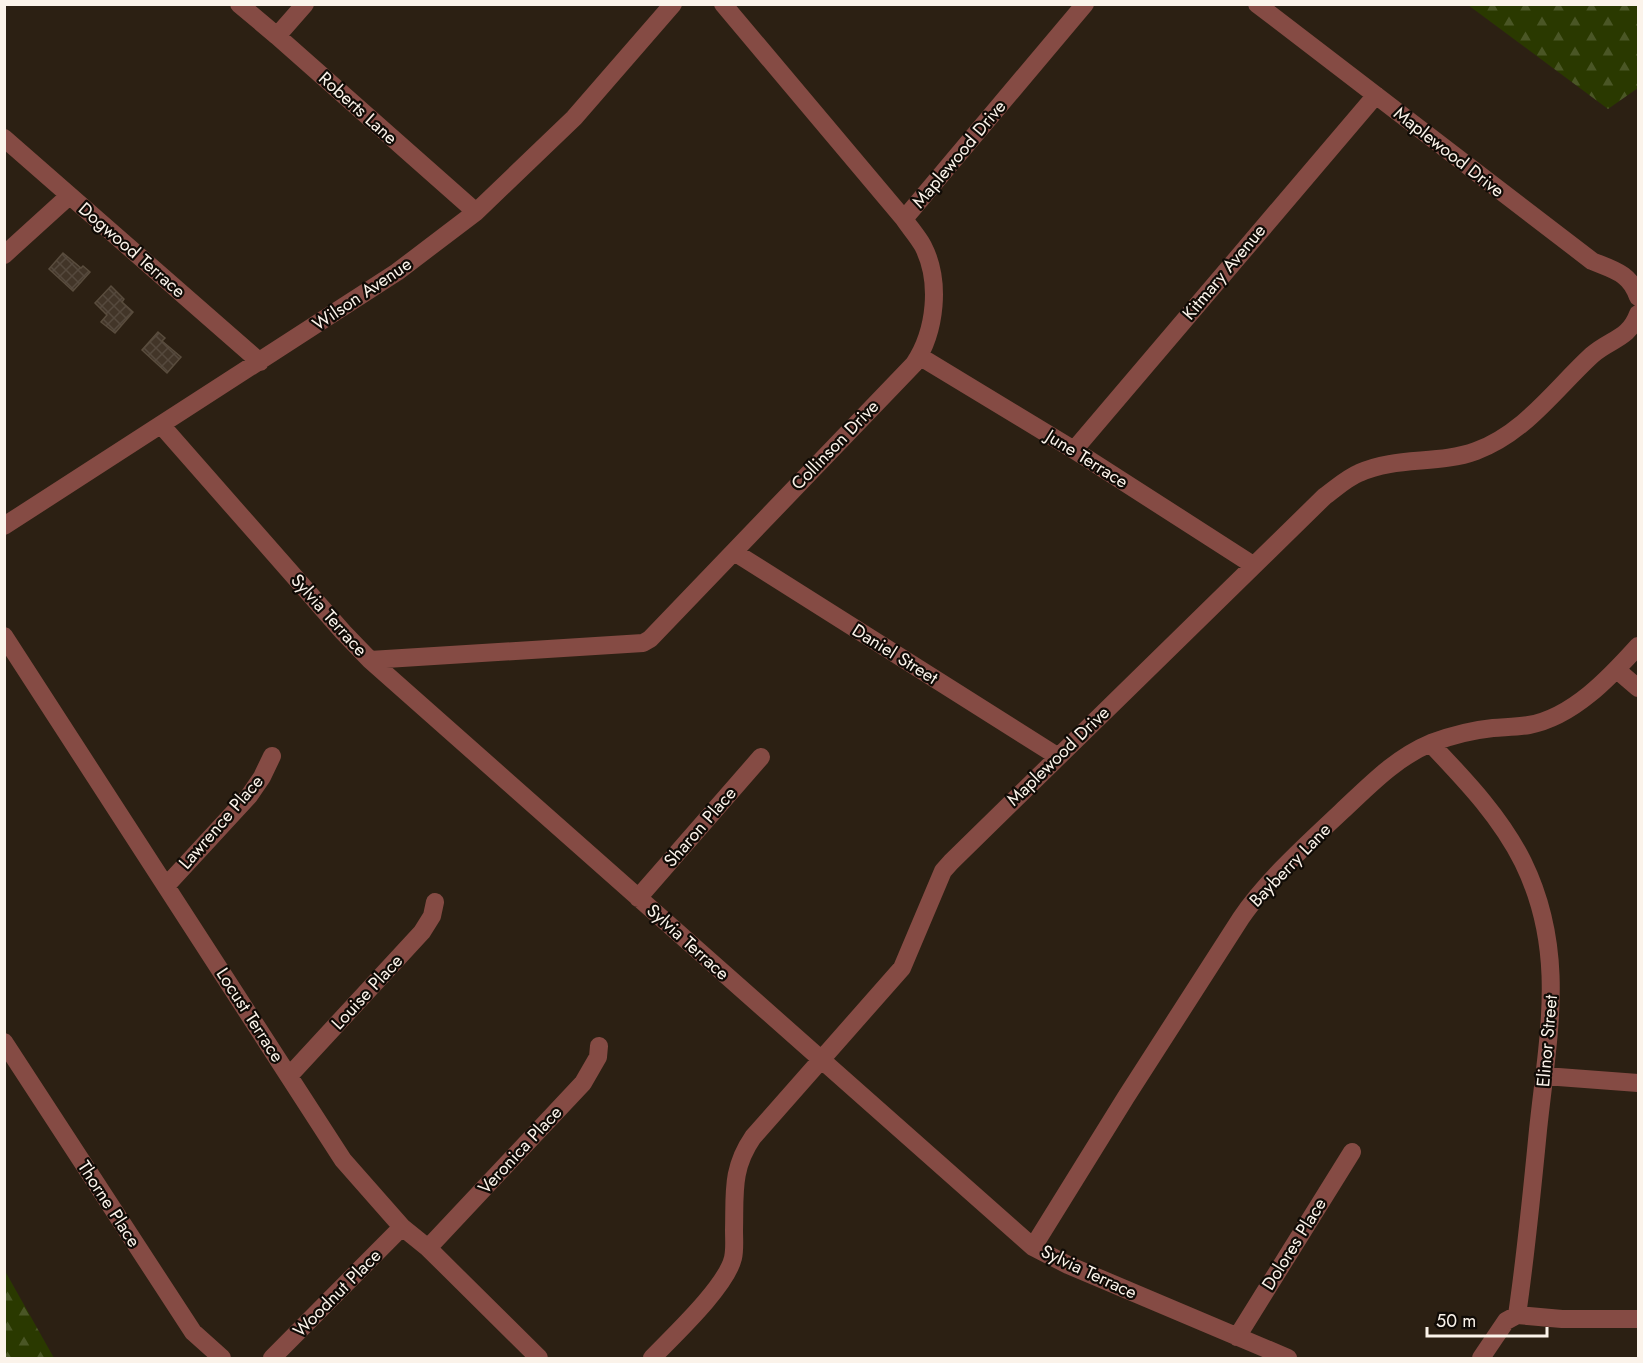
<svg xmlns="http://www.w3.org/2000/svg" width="1643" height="1363" viewBox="0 0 1643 1363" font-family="Jost,sans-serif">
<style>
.forest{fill:url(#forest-firs)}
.building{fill:url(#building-cross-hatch);stroke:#594c3d;stroke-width:1.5}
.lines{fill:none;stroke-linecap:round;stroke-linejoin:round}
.minor{stroke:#854b44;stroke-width:18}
.labels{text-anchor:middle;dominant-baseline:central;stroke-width:4.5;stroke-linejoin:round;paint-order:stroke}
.street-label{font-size:18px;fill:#fbf3ea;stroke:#100b06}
</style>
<defs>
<pattern id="forest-firs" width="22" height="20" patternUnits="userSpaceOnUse" patternTransform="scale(1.5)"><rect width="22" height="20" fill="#2a3900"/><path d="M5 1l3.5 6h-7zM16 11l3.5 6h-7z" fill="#4a5625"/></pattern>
<pattern id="building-cross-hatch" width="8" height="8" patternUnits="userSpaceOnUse" patternTransform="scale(1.5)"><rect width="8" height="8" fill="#423528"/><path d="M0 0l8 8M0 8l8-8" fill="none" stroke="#55493d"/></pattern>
</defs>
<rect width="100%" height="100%" fill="#2c2013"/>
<path class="forest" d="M1468,5H1638V88L1608,109Z
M4,1271H5L54,1358H5Z"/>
<path class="building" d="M63,253L81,268L83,266L90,272L73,291L49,269Z
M111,286L124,299L122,302L133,312L115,333L101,322L107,315L95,303Z
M158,332L165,338L162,341L181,357L167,373L142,350Z"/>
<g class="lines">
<path class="minor" d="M239,4L277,36L476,212
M1257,4L1592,261C1614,270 1630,273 1638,297
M277,36L305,4
M4,138L260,362
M904,219L1085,4
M4,255L69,196
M919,356L1074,450L1253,565
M162,426L343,632L370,660L1033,1247L1068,1265L1288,1358
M1074,450L1376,95
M4,526L397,272L476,212L574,118L673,4
M734,552L1057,756
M4,636L343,1160L402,1227L428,1248L539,1358
M370,660L643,643L650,639L914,364C936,331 941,281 923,246C918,237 910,228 904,219L723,4
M1617,670L1638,688
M1431,744C1465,780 1500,816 1523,862C1567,952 1548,1035 1538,1130C1532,1192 1526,1254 1517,1315
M166,886L249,796L262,777L272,756
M638,898L761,757
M4,1042L193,1332L222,1358
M289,1076L422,932L432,916L435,902
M1545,1076L1638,1083
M1033,1247L1126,1097L1241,918C1268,879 1306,845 1341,812C1369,786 1395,758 1431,743C1450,736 1473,730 1493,728C1505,727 1517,727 1529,725C1573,717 1610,677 1638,646
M428,1248L583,1083L598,1057L599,1046
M1517,1315L1562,1319H1638
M1237,1337L1352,1152
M272,1358L402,1227
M652,1358C673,1336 726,1287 733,1258C735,1249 734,1240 734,1230C735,1193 731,1169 753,1137L902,968L943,871L951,862L1325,496C1336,488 1347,478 1359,473C1396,456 1438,465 1476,451C1525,433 1555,389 1592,355C1610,339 1629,339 1638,314
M1481,1358L1506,1321L1517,1315"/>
</g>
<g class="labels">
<g class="street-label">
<text transform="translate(358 108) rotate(42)">Roberts Lane</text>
<text transform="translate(1449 152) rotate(38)">Maplewood Drive</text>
<text transform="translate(959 154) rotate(-50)">Maplewood Drive</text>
<text transform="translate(132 250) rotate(41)">Dogwood Terrace</text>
<text transform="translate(1224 272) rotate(-50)">Kitmary Avenue</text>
<text transform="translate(362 294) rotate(-34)">Wilson Avenue</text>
<text transform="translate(835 445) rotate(-46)">Collinson Drive</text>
<text transform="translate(1087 459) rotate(32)">June Terrace</text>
<text transform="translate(329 615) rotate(48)">Sylvia Terrace</text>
<text transform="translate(895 654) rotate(32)">Daniel Street</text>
<text transform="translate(1058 756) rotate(-44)">Maplewood Drive</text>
<text transform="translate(221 822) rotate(-49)">Lawrence Place</text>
<text transform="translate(700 827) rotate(-49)">Sharon Place</text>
<text transform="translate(1290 865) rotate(-46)">Bayberry Lane</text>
<text transform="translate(688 942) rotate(42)">Sylvia Terrace</text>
<text transform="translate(367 992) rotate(-47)">Louise Place</text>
<text transform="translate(250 1015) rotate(57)">Locust Terrace</text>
<text transform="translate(1547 1041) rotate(-85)">Elinor Street</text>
<text transform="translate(520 1150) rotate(-47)">Veronica Place</text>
<text transform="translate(109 1204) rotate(57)">Thorne Place</text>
<text transform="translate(1294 1244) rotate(-58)">Dolores Place</text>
<text transform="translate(1089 1272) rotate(25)">Sylvia Terrace</text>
<text transform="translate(337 1293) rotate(-45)">Woodnut Place</text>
</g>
</g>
<rect width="1643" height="1363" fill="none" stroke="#fbf3ea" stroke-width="12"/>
<path d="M1427 1327v9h120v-9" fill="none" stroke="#fbf3ea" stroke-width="3"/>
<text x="1436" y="1327" font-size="18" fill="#fbf3ea" stroke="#100b06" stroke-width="4.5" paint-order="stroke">50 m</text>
</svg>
